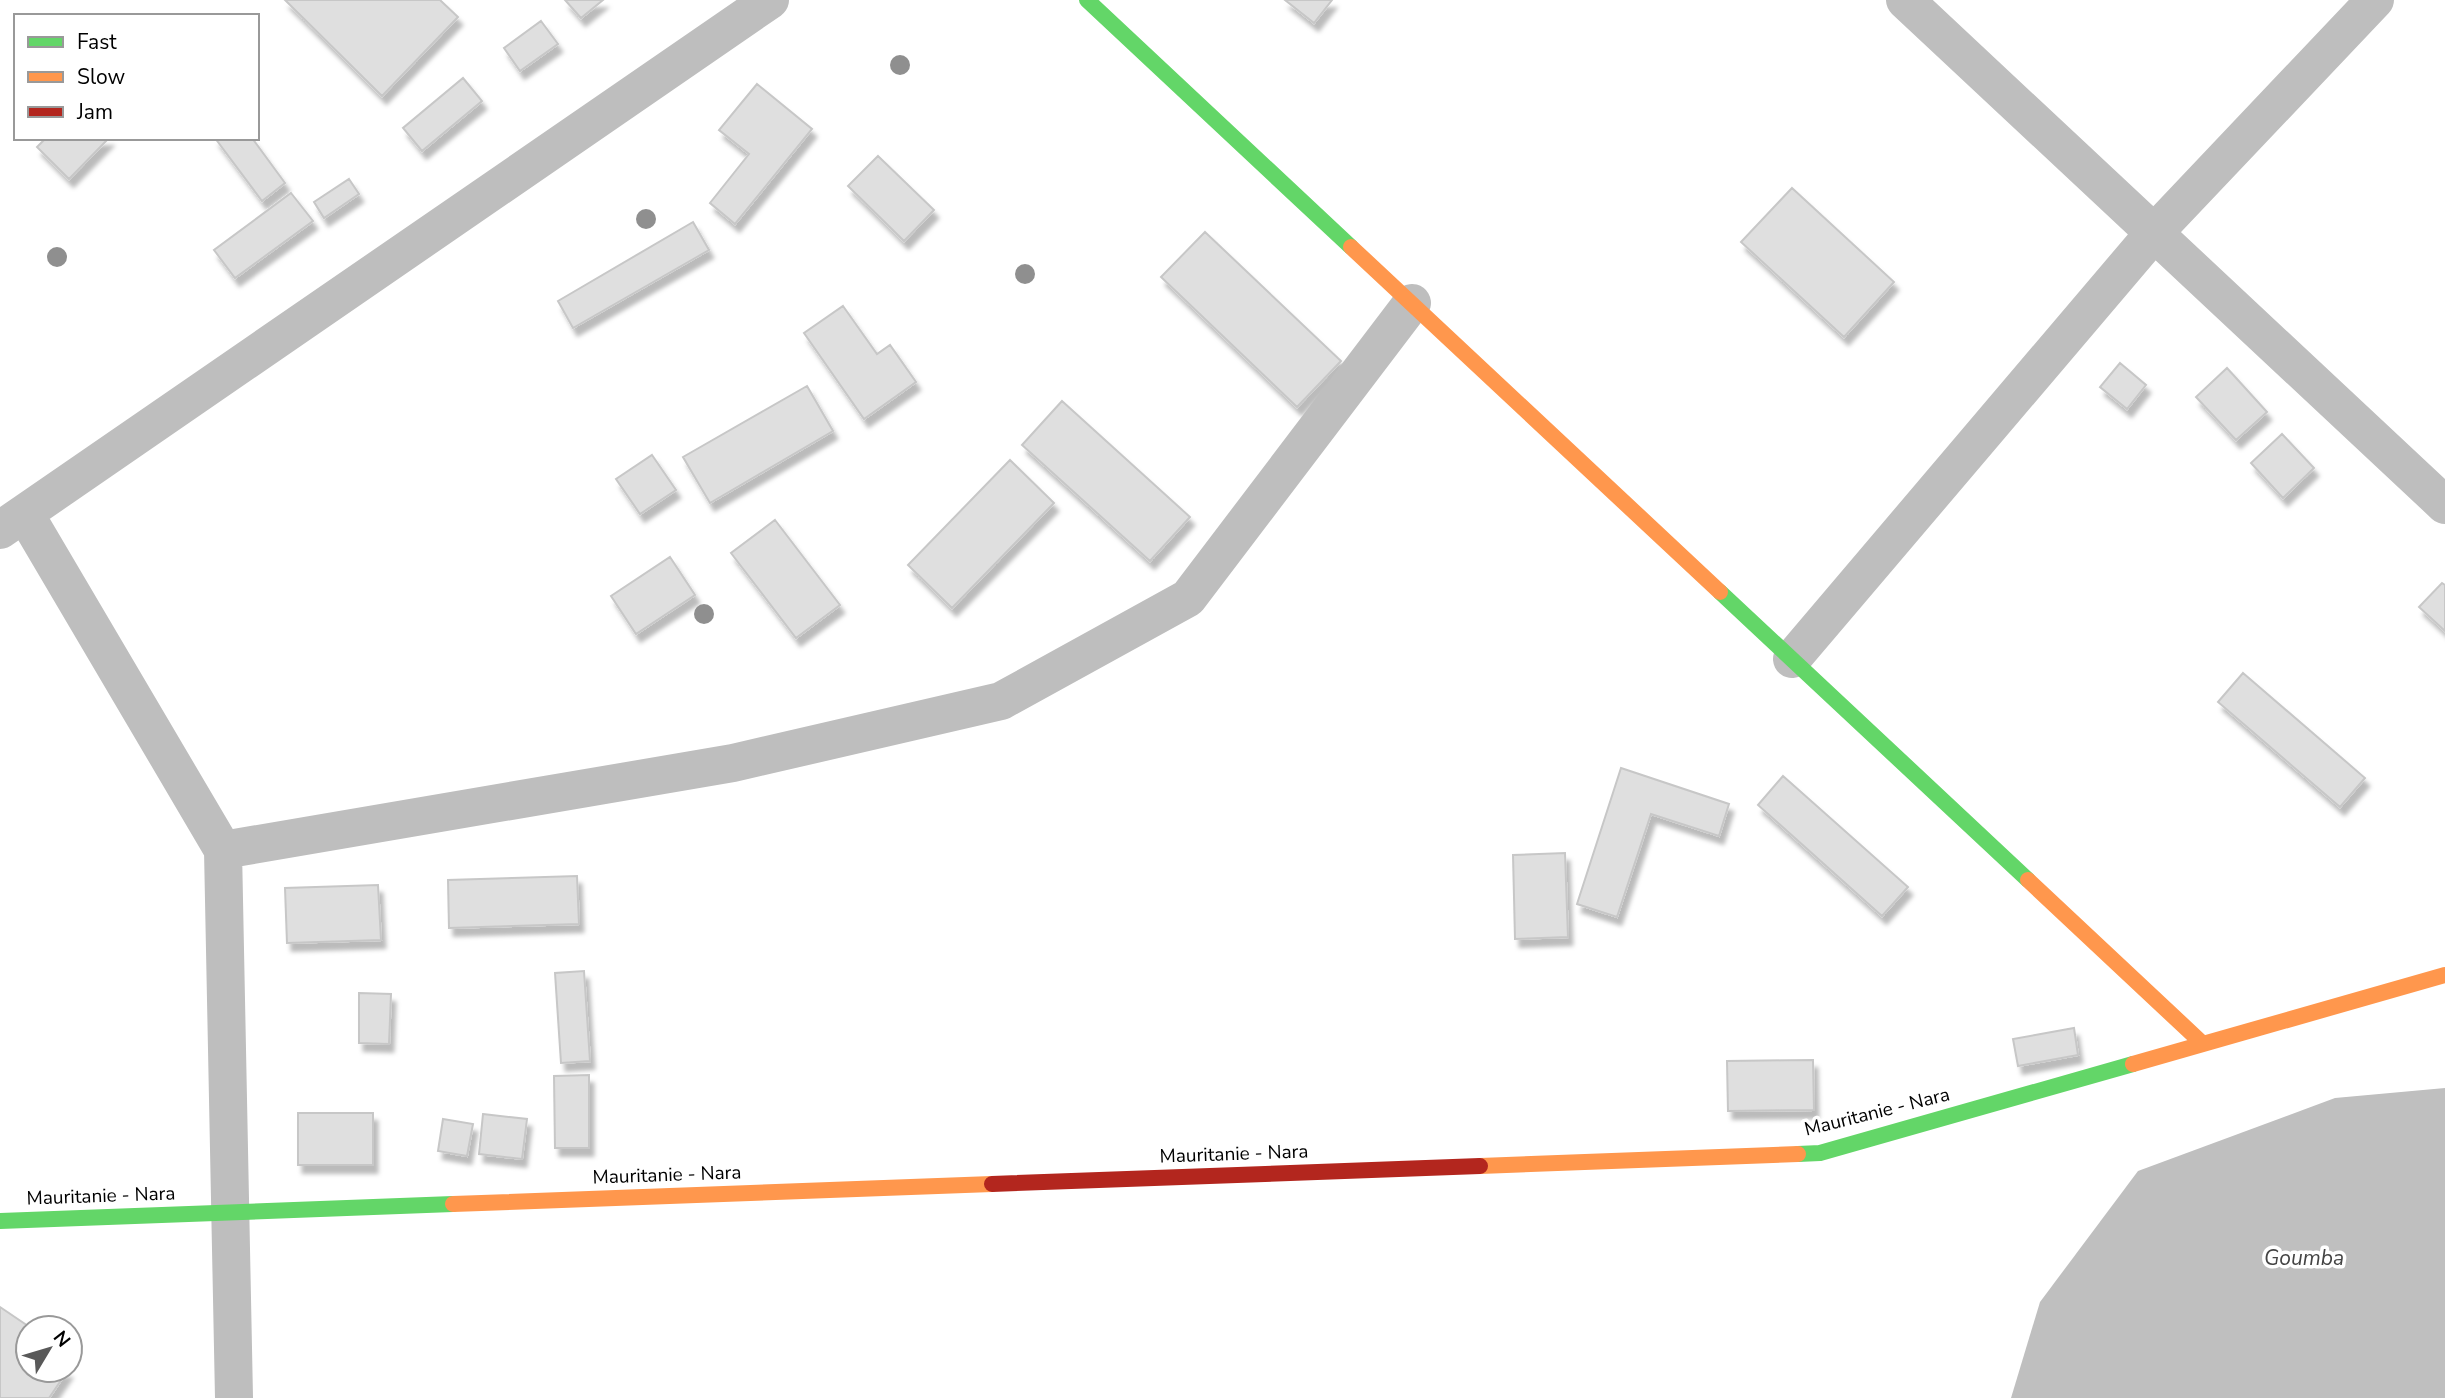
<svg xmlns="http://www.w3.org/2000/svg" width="2445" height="1398" viewBox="0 0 2445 1398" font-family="'Nunito Sans',sans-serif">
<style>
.water{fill:#bfbfbf}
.building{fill:#dfdfdf;stroke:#c7c7c7;stroke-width:2;filter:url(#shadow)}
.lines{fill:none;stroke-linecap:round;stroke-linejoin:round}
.street{stroke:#bebebe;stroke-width:38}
.fast{stroke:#63d668;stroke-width:16}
.slow{stroke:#ff974d;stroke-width:16}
.jam{stroke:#b3261e;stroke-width:16}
.tree{fill:#8f8f8f}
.labels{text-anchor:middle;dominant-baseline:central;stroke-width:7;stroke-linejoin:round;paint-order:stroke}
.street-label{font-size:19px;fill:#000;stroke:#fff}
.water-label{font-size:21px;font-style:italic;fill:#444;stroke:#fff}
</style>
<defs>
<filter id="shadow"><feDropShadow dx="4.5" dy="8" stdDeviation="2" flood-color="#0004"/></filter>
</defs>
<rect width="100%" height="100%" fill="#fff"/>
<path class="water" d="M2445,1088V1398H2011L2040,1302L2138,1171L2335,1098Z"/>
<path class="building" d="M285,0H440L458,17L382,96Z
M565,0H603L581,18Z
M1285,0H1332L1314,23Z
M541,21L558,44L520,71L504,48Z
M463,78L482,101L422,151L403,128Z
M757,84L812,129L735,224L710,203L749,154L719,130Z
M46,138H109L69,179L37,147Z
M215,138H252L285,183L262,201Z
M878,156L934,210L904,241L848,186Z
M349,179L359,194L324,218L314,202Z
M1792,188L1894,282L1844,337L1741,242Z
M291,193L313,221L235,278L214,250Z
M693,222L709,250L573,328L558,301Z
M1205,232L1341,361L1297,407L1161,277Z
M843,306L877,354L890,345L916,382L864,419L804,333Z
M2120,363L2146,385L2127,409L2100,387Z
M2227,368L2267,412L2236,440L2196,397Z
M807,386L833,431L710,503L683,457Z
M1062,401L1190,517L1150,561L1022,445Z
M2282,434L2314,468L2283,498L2251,463Z
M652,455L676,490L640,514L616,479Z
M1010,460L1054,503L952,608L908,565Z
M775,520L840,605L796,638L731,553Z
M670,557L695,595L636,634L611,596Z
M2442,583L2445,585V631L2419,607Z
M2243,673L2365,778L2340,807L2218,702Z
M1621,768L1729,804L1719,836L1651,814L1617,917L1577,904Z
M1783,776L1908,887L1882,916L1758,805Z
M1565,853L1568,937L1515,939L1513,855Z
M577,876L579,924L449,928L448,880Z
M378,885L381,940L287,943L285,888Z
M584,971L590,1061L561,1063L555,973Z
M359,993L391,994L389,1044L359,1043Z
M2074,1028L2078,1055L2018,1066L2013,1039Z
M1813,1060L1814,1110L1728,1111L1727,1061Z
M589,1075V1148H555L554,1076Z
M298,1113H373V1165H298Z
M483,1114L527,1119L522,1159L479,1154Z
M443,1119L473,1124L467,1156L438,1151Z
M0,1307L31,1328H28V1370H68L49,1398H0Z"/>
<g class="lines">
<path class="street" d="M1905,0L2445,505
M25,514L223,850L234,1398
M0,530L770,0
M1792,659L2154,233L2375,0
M223,850L733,763L1001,701L1188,598L1412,303"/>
<path class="fast" d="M1087,0L1351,247
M1720,592L2028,880
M1798,1154L1820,1153L2133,1064
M0,1221L453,1204"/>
<path class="slow" d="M1351,247L1720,592
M2028,880L2203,1044
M2133,1064L2445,975
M1480,1166L1798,1154
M453,1204L992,1184"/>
<path class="jam" d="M992,1184L1480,1166"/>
</g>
<g class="tree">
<circle cx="900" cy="65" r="10"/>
<circle cx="646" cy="219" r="10"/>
<circle cx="57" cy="257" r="10"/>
<circle cx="1025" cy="274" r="10"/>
<circle cx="704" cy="614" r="10"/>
</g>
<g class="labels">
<g class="street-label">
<text transform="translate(1877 1112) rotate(-14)">Mauritanie - Nara</text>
<text transform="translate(1234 1154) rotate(-2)">Mauritanie - Nara</text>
<text transform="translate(667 1175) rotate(-2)">Mauritanie - Nara</text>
<text transform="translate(101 1196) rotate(-2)">Mauritanie - Nara</text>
</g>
<g class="water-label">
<text x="2304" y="1258">Goumba</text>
</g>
</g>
<rect x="14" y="14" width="245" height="126" fill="#ffffff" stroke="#999999" stroke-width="2"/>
<rect x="28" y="37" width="35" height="10" fill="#63d668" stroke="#999999" stroke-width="2"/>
<text x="77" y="49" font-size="21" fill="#000000">Fast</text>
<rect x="28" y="72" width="35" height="10" fill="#ff974d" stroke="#999999" stroke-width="2"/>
<text x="77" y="84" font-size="21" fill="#000000">Slow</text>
<rect x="28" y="107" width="35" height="10" fill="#b3261e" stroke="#999999" stroke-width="2"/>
<text x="77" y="119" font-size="21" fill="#000000">Jam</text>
<g transform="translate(49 1349) rotate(52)"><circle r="33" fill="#ffffff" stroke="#999999" stroke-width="2"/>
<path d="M0-5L12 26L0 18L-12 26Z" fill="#595959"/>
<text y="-10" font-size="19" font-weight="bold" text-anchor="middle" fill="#000000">N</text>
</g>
</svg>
